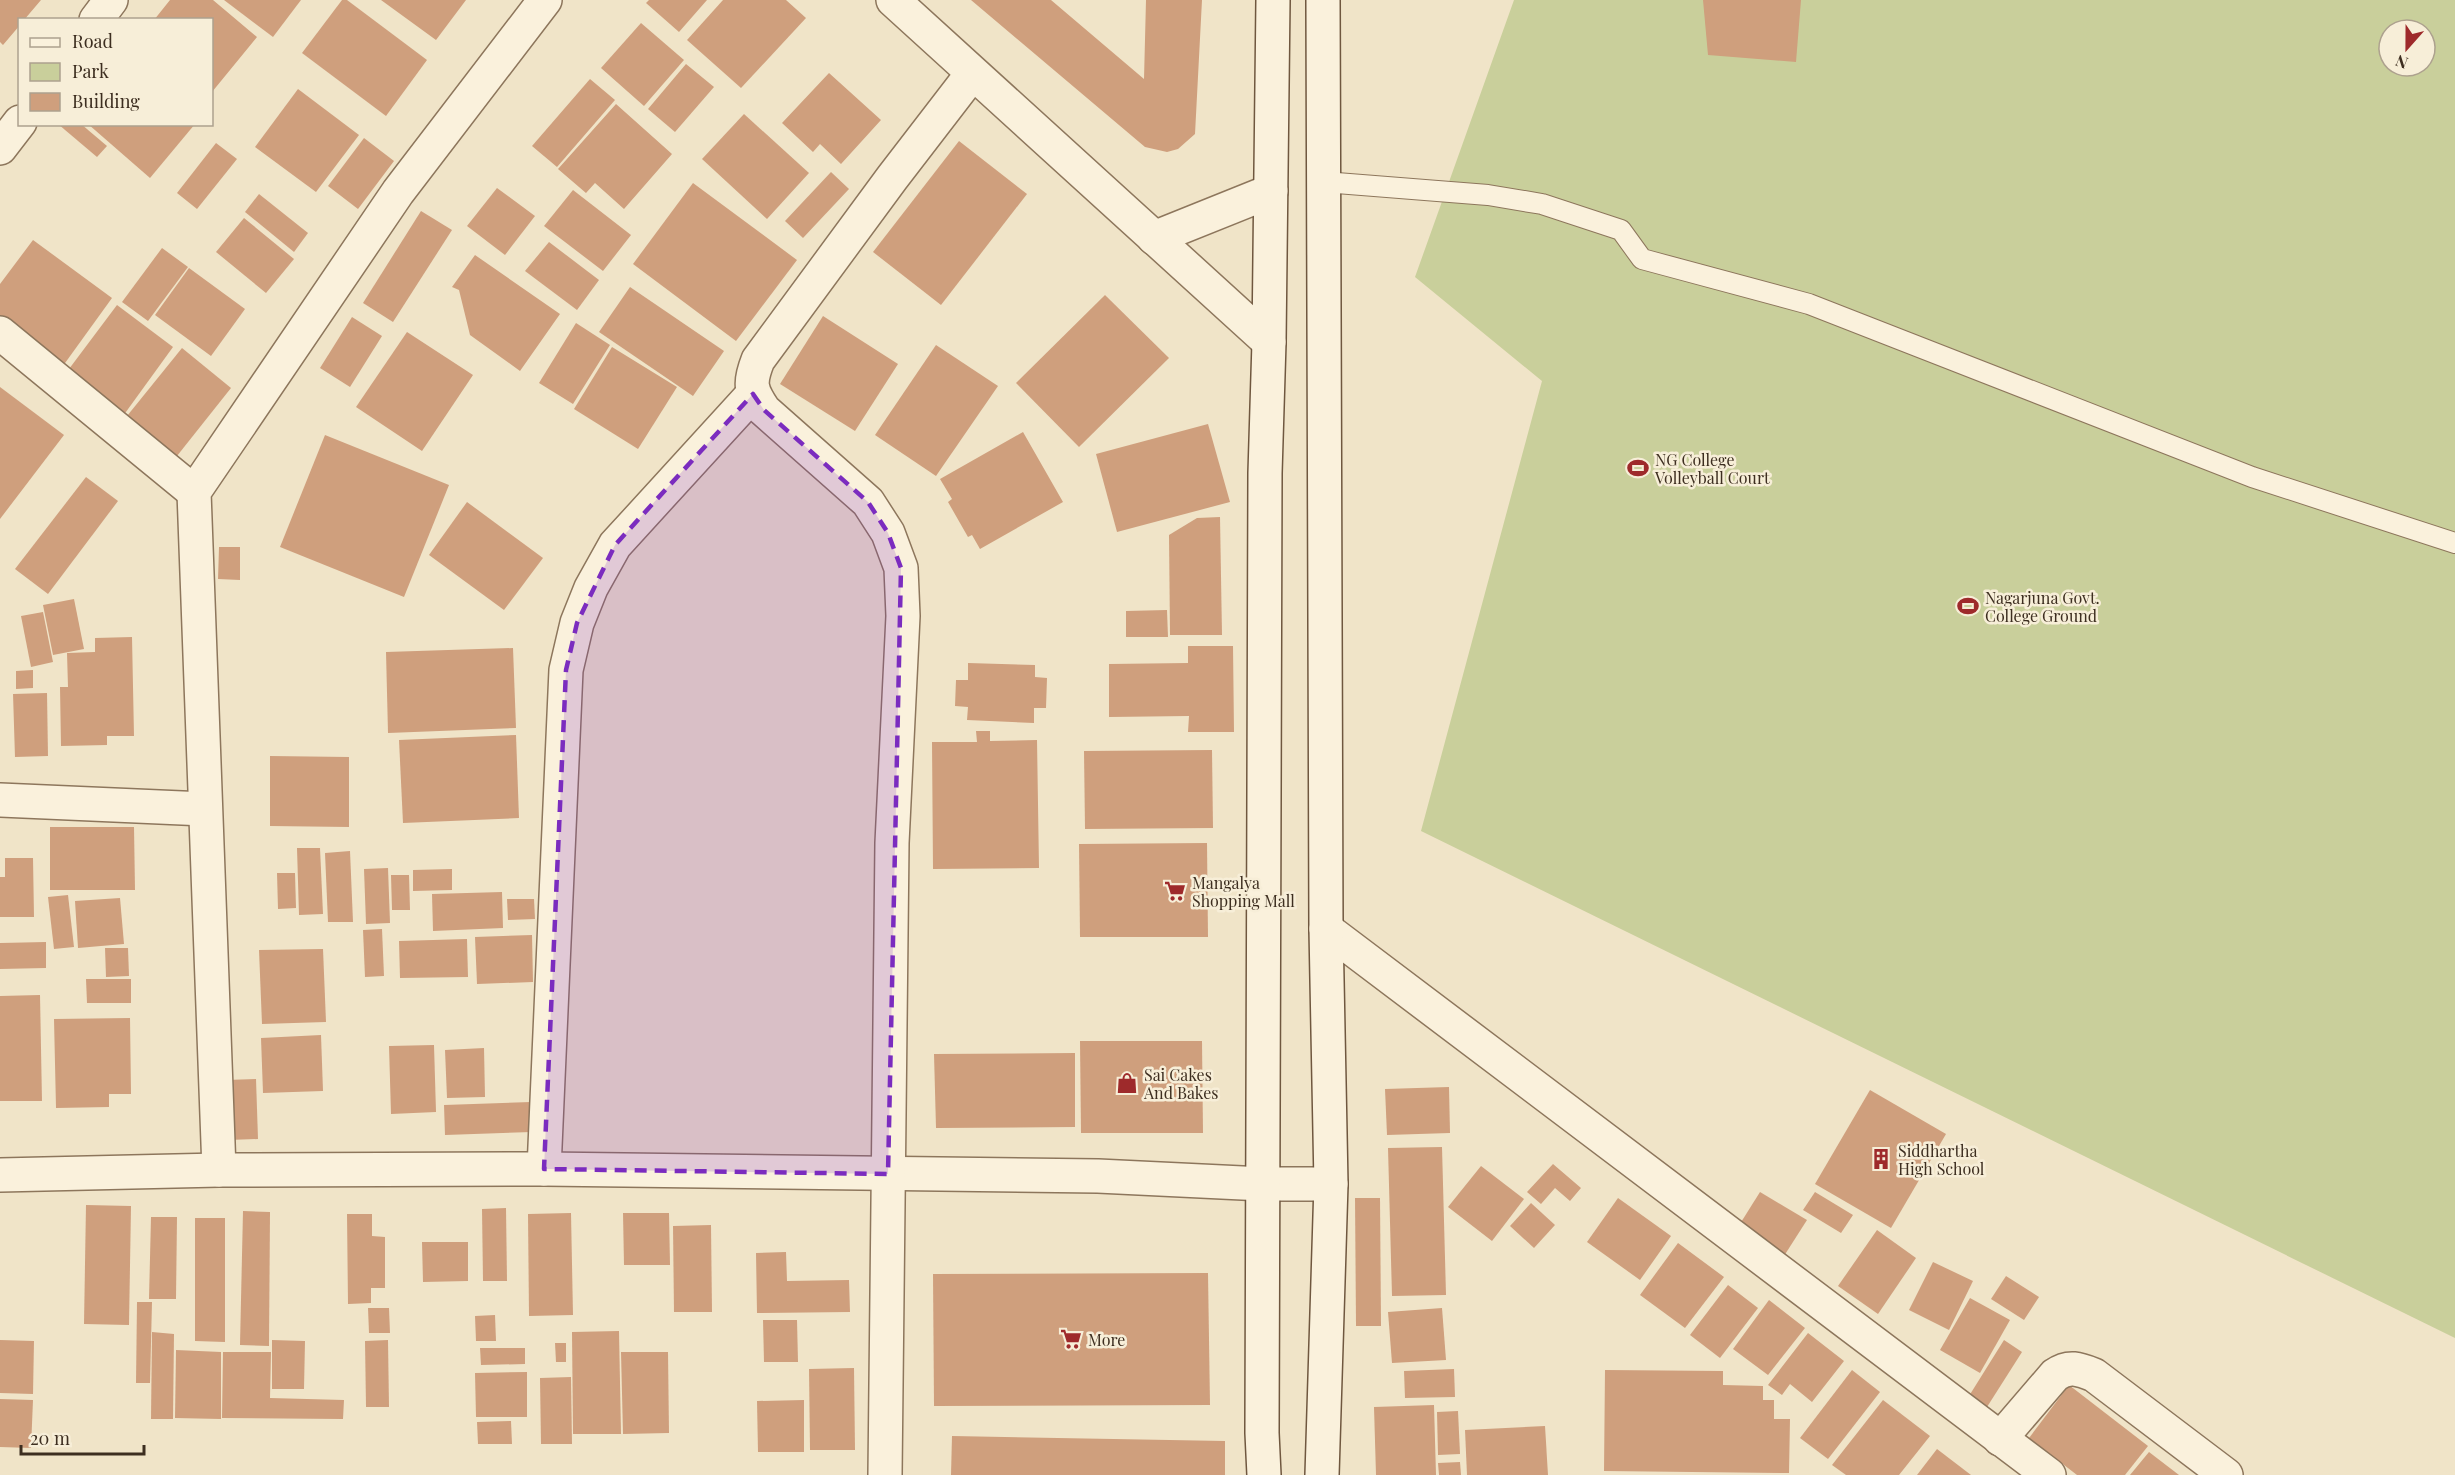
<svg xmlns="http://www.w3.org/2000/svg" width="2455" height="1475" font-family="'Playfair Display',serif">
	<rect width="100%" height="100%" fill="#f0e4c8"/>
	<path fill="#c9cf9b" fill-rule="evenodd" d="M1514,0H2455V1338L1421,831L1542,381L1415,277ZM2389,30H2425V66H2389Z"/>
	<g fill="#cf9f7d">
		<polygon points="0,0 41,0 24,20 20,20 20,25 3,45 0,42"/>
		<polygon points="170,0 213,0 257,37 212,92 212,20 154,20"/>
		<polygon points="224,0 301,0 273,37"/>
		<polygon points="342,0 347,0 427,60 386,116 302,53"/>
		<polygon points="381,0 466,0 436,40"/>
		<polygon points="649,0 707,0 679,32 646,3"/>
		<polygon points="723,0 786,0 806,18 741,88 687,40"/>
		<polygon points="971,0 1051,0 1144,79 1146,0 1202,0 1195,134 1178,149 1167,152 1145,147"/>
		<polygon points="1703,0 1801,0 1796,62 1708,55"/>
		<polygon points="641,23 684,60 644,106 601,68"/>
		<polygon points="686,64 714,87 675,132 648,109"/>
		<polygon points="829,73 881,120 841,164 820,144 813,152 782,123"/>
		<polygon points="590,79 615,100 557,167 532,146"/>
		<polygon points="298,89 359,135 316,192 255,147"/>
		<polygon points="616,104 672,154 624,209 595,183 586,193 558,169"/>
		<polygon points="744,114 809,173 767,219 702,159"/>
		<polygon points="58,124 81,124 107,146 97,157"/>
		<polygon points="88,124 195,124 150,178"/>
		<polygon points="364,138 394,161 358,209 328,186"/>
		<polygon points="959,141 1027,194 941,305 873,252"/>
		<polygon points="216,143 237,159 197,209 177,193"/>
		<polygon points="831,172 849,189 803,238 785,221"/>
		<polygon points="693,183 797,260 736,341 633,264"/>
		<polygon points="497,188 535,216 505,255 467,226"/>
		<polygon points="573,190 631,235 603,271 544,226"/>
		<polygon points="259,194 308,233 294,252 245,212"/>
		<polygon points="421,211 452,230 393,322 363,303"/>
		<polygon points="244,218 294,259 266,293 216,252"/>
		<polygon points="33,240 112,298 60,370 0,326 0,284"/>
		<polygon points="549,242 599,280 577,310 525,271"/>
		<polygon points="162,248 188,267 148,321 122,302"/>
		<polygon points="475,255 560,314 520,371 470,335 459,290 452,287"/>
		<polygon points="189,268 245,309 211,356 155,315"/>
		<polygon points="630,287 724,351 693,396 599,332"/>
		<polygon points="1105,295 1169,358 1079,447 1016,383"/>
		<polygon points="117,305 173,347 123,416 66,373"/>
		<polygon points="823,316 898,364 855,431 780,384"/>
		<polygon points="352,317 382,336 350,387 320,368"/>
		<polygon points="576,323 610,345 573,404 539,383"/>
		<polygon points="407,332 473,375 422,451 356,407"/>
		<polygon points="936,345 998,386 936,476 875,435"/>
		<polygon points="612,347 677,387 638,449 574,409"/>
		<polygon points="182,348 231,388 173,461 123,421"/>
		<polygon points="0,387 64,435 0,519"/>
		<polygon points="1208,424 1230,502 1117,532 1096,454"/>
		<polygon points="1023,432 1063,502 980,549 972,535 968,537 948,502 952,499 940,479"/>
		<polygon points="325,435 449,485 404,597 280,547"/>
		<polygon points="86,477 118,501 48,594 15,569"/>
		<polygon points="467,502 543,558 504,610 429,555"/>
		<polygon points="1220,517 1222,635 1170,635 1169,535 1197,518"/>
		<polygon points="219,547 240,547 240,580 218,579"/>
		<polygon points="74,599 84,649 53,655 43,605"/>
		<polygon points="1167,610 1168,637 1126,637 1126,611"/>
		<polygon points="43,612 53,662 31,667 21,616"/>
		<polygon points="132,637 134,736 107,736 107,745 61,746 60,687 68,687 67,653 95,652 95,638"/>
		<polygon points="1188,646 1233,646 1234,732 1188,732 1189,716 1109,717 1109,664 1188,663"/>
		<polygon points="513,648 516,728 388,733 386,652"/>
		<polygon points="968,663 1035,665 1035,677 1047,678 1046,708 1034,708 1034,723 967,720 968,707 955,706 956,680 968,680"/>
		<polygon points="33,670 33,688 16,689 16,671"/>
		<polygon points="47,693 48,756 15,757 13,694"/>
		<polygon points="976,731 990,731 990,741 1037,740 1039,868 933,869 932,742 977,742"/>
		<polygon points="516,735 519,818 403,823 399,740"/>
		<polygon points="1212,750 1213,828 1085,829 1084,751"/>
		<polygon points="270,756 349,757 349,827 270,826"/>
		<polygon points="50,827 134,827 135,890 50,890"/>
		<polygon points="1207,843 1208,937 1080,937 1079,844"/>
		<polygon points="297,848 320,848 323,914 299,915"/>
		<polygon points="350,851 353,922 328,922 325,853"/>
		<polygon points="5,858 33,858 34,917 0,917 0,877 5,877"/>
		<polygon points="388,868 390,923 366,924 364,869"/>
		<polygon points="452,869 452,890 413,891 413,870"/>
		<polygon points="277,873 295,873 296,908 278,909"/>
		<polygon points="391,875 409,875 410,910 392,910"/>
		<polygon points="502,892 503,928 433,931 432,894"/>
		<polygon points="68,895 74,947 54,949 48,897"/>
		<polygon points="120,898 124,944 78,948 75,901"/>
		<polygon points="507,899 534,899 535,919 508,920"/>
		<polygon points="382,929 384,976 365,977 363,930"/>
		<polygon points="532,935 533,982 477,984 475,937"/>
		<polygon points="467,939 468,977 400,978 399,941"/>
		<polygon points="46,942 46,968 0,969 0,943"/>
		<polygon points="105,948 128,948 129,976 106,977"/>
		<polygon points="323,949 326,1022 262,1024 259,950"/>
		<polygon points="86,979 131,979 131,1003 87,1003"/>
		<polygon points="40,995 42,1101 0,1101 0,996"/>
		<polygon points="130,1018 131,1094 109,1094 109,1107 56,1108 54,1019"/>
		<polygon points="321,1035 323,1091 263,1093 261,1038"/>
		<polygon points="1080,1041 1202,1041 1203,1133 1081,1133"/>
		<polygon points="434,1045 436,1112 391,1114 389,1046"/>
		<polygon points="484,1048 485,1097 447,1098 445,1050"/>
		<polygon points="1075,1053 1075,1127 936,1128 934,1054"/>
		<polygon points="256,1079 258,1139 228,1140 226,1080"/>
		<polygon points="1449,1087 1450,1133 1387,1135 1385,1089"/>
		<polygon points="1870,1090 1946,1134 1891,1228 1815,1184"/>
		<polygon points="531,1102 532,1132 445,1135 444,1105"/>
		<polygon points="1442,1147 1446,1295 1392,1296 1388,1148"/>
		<polygon points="1553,1164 1581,1188 1570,1201 1555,1188 1541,1204 1527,1192"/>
		<polygon points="1481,1166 1524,1199 1492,1241 1448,1207"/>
		<polygon points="1760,1192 1807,1220 1784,1256 1738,1227"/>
		<polygon points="1815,1192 1853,1215 1841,1233 1803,1210"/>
		<polygon points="1355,1198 1380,1198 1381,1326 1356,1326"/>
		<polygon points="1618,1198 1671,1236 1640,1280 1587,1242"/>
		<polygon points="1531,1203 1555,1225 1534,1248 1510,1226"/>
		<polygon points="86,1205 131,1206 129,1325 84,1324"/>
		<polygon points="506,1208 507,1281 483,1281 482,1209"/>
		<polygon points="243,1211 270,1212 269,1346 240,1345"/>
		<polygon points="571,1213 573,1315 529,1316 528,1214"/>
		<polygon points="623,1213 669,1213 670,1265 624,1265"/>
		<polygon points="347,1214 372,1214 372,1236 385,1237 385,1288 371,1288 371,1303 348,1304"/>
		<polygon points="151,1217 177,1217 176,1299 149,1299"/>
		<polygon points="195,1218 225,1218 225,1342 195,1341"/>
		<polygon points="711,1225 712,1312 674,1312 673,1226"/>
		<polygon points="1877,1230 1916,1258 1878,1314 1838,1286"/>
		<polygon points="422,1242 468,1242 468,1281 423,1282"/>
		<polygon points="1678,1243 1724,1277 1685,1328 1640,1295"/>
		<polygon points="786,1252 787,1281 849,1280 850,1312 757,1313 756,1253"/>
		<polygon points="1933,1262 1973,1281 1949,1330 1909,1310"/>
		<polygon points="1208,1273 1210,1405 934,1406 933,1274"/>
		<polygon points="2006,1276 2039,1297 2024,1320 1991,1299"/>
		<polygon points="1728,1285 1758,1308 1720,1358 1690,1335"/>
		<polygon points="1970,1298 2010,1320 1980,1373 1940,1350"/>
		<polygon points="1769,1300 1805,1328 1768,1375 1733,1349"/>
		<polygon points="137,1302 152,1302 150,1383 136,1383"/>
		<polygon points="368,1308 389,1308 390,1333 369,1333"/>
		<polygon points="1442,1308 1446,1360 1392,1363 1388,1312"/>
		<polygon points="495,1315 496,1341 476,1341 475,1316"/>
		<polygon points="763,1320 797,1320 798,1362 764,1362"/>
		<polygon points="619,1331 621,1434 573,1434 572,1332"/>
		<polygon points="152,1332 174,1334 173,1419 151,1419"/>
		<polygon points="1808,1333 1844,1361 1812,1402 1790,1384 1782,1395 1768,1385"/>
		<polygon points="0,1340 34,1341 33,1394 0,1393"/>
		<polygon points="272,1340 305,1341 304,1389 272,1389"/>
		<polygon points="388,1340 389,1407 366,1407 365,1341"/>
		<polygon points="2004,1340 2022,1352 1987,1407 1969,1396"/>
		<polygon points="555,1343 566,1343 566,1362 556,1362"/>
		<polygon points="480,1348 525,1348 525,1364 481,1365"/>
		<polygon points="176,1350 221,1352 221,1419 175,1418"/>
		<polygon points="223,1352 271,1352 270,1398 344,1400 343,1419 222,1418"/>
		<polygon points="621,1352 668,1352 669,1433 623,1434"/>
		<polygon points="854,1368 855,1450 810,1450 809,1369"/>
		<polygon points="1454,1369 1455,1397 1405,1398 1404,1371"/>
		<polygon points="1605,1370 1723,1371 1723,1385 1763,1386 1763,1400 1774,1400 1774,1419 1790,1419 1789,1473 1604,1471"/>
		<polygon points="1852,1370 1880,1392 1828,1459 1800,1438"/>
		<polygon points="527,1372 527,1417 476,1417 475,1373"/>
		<polygon points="571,1377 572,1444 541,1444 540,1378"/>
		<polygon points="2069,1385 2148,1446 2125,1475 2077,1475 2029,1438"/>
		<polygon points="0,1399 33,1400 31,1448 0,1447"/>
		<polygon points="804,1400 804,1452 758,1452 757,1401"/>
		<polygon points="1883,1400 1930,1436 1899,1475 1846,1475 1832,1465"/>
		<polygon points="1434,1405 1436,1475 1376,1475 1374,1407"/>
		<polygon points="1458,1411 1460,1454 1438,1455 1437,1412"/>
		<polygon points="511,1421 512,1444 478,1444 477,1422"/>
		<polygon points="1545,1426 1548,1475 1467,1475 1465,1430"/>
		<polygon points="952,1436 1225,1441 1225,1475 951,1475"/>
		<polygon points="1937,1449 1971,1475 1917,1475"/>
		<polygon points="2149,1452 2179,1475 2130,1475"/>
		<polygon points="1460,1462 1461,1475 1439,1475 1438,1463"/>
	</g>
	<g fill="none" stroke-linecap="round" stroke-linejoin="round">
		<defs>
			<polyline id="service" points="1324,182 1488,195 1542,204 1621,230 1642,259 1809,304 2252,477 2455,543"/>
			<g id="minor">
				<polyline points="893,0 1269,342"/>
				<polyline points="96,20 111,0"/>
				<polyline points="0,148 20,122"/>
				<polyline points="1154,238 1271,191"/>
				<polyline points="0,333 194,492"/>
				<polyline points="0,800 205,809"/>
				<polyline points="1326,929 2049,1475"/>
				<polyline points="544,1169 566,670 577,623 591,588 615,545 753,394"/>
				<polyline points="219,1170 194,492 398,192 545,0"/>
				<polyline points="0,1175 219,1170 544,1169 1098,1176 1263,1184 1331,1184"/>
				<path d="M2000,1439L2055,1375C2069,1365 2079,1369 2094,1375L2226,1475"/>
				<path d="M885,1475L892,843L903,616L901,568L888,533L868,502L764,410C750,389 749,383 758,360L892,178L972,74"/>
			</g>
			<g id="secondary">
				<polyline points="1264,1475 1262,1433 1265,473 1269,342 1273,0"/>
				<polyline points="1322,1475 1331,1184 1326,929 1323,0"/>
			</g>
		</defs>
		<use href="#service" stroke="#8d765c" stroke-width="22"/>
		<use href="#minor" stroke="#8d765c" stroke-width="36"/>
		<use href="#secondary" stroke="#6f573f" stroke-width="36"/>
		<use href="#service" stroke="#faf1dc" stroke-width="20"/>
		<use href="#minor" stroke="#faf1dc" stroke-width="33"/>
		<use href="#secondary" stroke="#faf1dc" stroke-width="33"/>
	</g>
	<path fill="#7b2cbf" fill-opacity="0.2" stroke="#7b2cbf" stroke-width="4.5" stroke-dasharray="12 8" stroke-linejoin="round" d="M753,394L764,410L868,502L888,533L901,568L888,1174L544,1169L566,670L577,623L615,545Z"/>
	<defs>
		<symbol id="stadium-bare" viewBox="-9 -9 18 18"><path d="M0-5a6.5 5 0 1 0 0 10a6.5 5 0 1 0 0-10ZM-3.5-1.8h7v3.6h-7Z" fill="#9e2a2b" stroke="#f7eed8" stroke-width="2.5" paint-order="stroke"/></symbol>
		<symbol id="supermarket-bare" viewBox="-9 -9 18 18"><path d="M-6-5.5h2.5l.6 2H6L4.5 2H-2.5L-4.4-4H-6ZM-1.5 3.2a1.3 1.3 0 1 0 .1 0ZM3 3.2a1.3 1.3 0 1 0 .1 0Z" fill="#9e2a2b" stroke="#f7eed8" stroke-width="2.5" paint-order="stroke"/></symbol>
		<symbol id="shop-bare" viewBox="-9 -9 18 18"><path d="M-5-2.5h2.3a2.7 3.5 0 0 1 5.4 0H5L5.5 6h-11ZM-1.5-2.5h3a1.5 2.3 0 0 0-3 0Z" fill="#9e2a2b" stroke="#f7eed8" stroke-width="2.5" paint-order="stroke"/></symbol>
		<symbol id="building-bare" viewBox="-9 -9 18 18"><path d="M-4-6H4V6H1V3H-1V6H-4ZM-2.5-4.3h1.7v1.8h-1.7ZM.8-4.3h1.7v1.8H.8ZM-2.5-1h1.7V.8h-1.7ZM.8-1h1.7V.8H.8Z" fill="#9e2a2b" stroke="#f7eed8" stroke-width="2.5" paint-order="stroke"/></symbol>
	</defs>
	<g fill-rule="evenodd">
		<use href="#stadium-bare" x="1623" y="453" width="30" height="30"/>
		<use href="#stadium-bare" x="1953" y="591" width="30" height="30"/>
		<use href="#supermarket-bare" x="1160" y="876" width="30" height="30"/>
		<use href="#shop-bare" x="1112" y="1068" width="30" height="30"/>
		<use href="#building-bare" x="1866" y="1144" width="30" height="30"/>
		<use href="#supermarket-bare" x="1056" y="1324" width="30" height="30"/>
	</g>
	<g text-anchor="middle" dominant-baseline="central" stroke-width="5" stroke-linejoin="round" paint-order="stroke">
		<g font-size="16" fill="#3d2e20" stroke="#f7eed8" text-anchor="start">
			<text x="1655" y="459">NG College<tspan x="1655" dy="18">Volleyball Court</tspan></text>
			<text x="1985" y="597">Nagarjuna Govt.<tspan x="1985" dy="18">College Ground</tspan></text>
			<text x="1192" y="882">Mangalya<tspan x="1192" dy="18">Shopping Mall</tspan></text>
			<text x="1144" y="1074">Sai Cakes<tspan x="1144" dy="18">And Bakes</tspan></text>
			<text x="1898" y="1150">Siddhartha<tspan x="1898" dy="18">High School</tspan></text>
			<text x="1088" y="1339">More</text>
		</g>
	</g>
	<rect x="18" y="18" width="195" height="108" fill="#f7eed8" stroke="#ada18e" stroke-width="1.5"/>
	<rect x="30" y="38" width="30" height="9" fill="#faf1dc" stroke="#ada18e" stroke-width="1.5"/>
	<text x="72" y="48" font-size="18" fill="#3d2e20">Road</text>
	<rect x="30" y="63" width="30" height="18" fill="#c9cf9b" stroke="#ada18e" stroke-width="1.5"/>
	<text x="72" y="78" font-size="18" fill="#3d2e20">Park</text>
	<rect x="30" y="93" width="30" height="18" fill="#cf9f7d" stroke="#ada18e" stroke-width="1.5"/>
	<text x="72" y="108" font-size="18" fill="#3d2e20">Building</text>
	<g transform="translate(2407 48) rotate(201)"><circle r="28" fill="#f7eed8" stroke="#ada18e" stroke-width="1.5"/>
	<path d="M0-4.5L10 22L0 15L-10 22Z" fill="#9e2a2b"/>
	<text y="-9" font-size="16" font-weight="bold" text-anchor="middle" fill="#3d2e20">N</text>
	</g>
	<path d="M21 1445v9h123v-9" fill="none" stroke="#3d2e20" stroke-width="3"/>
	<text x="30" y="1445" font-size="18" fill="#3d2e20" stroke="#f7eed8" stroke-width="4.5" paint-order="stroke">20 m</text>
</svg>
